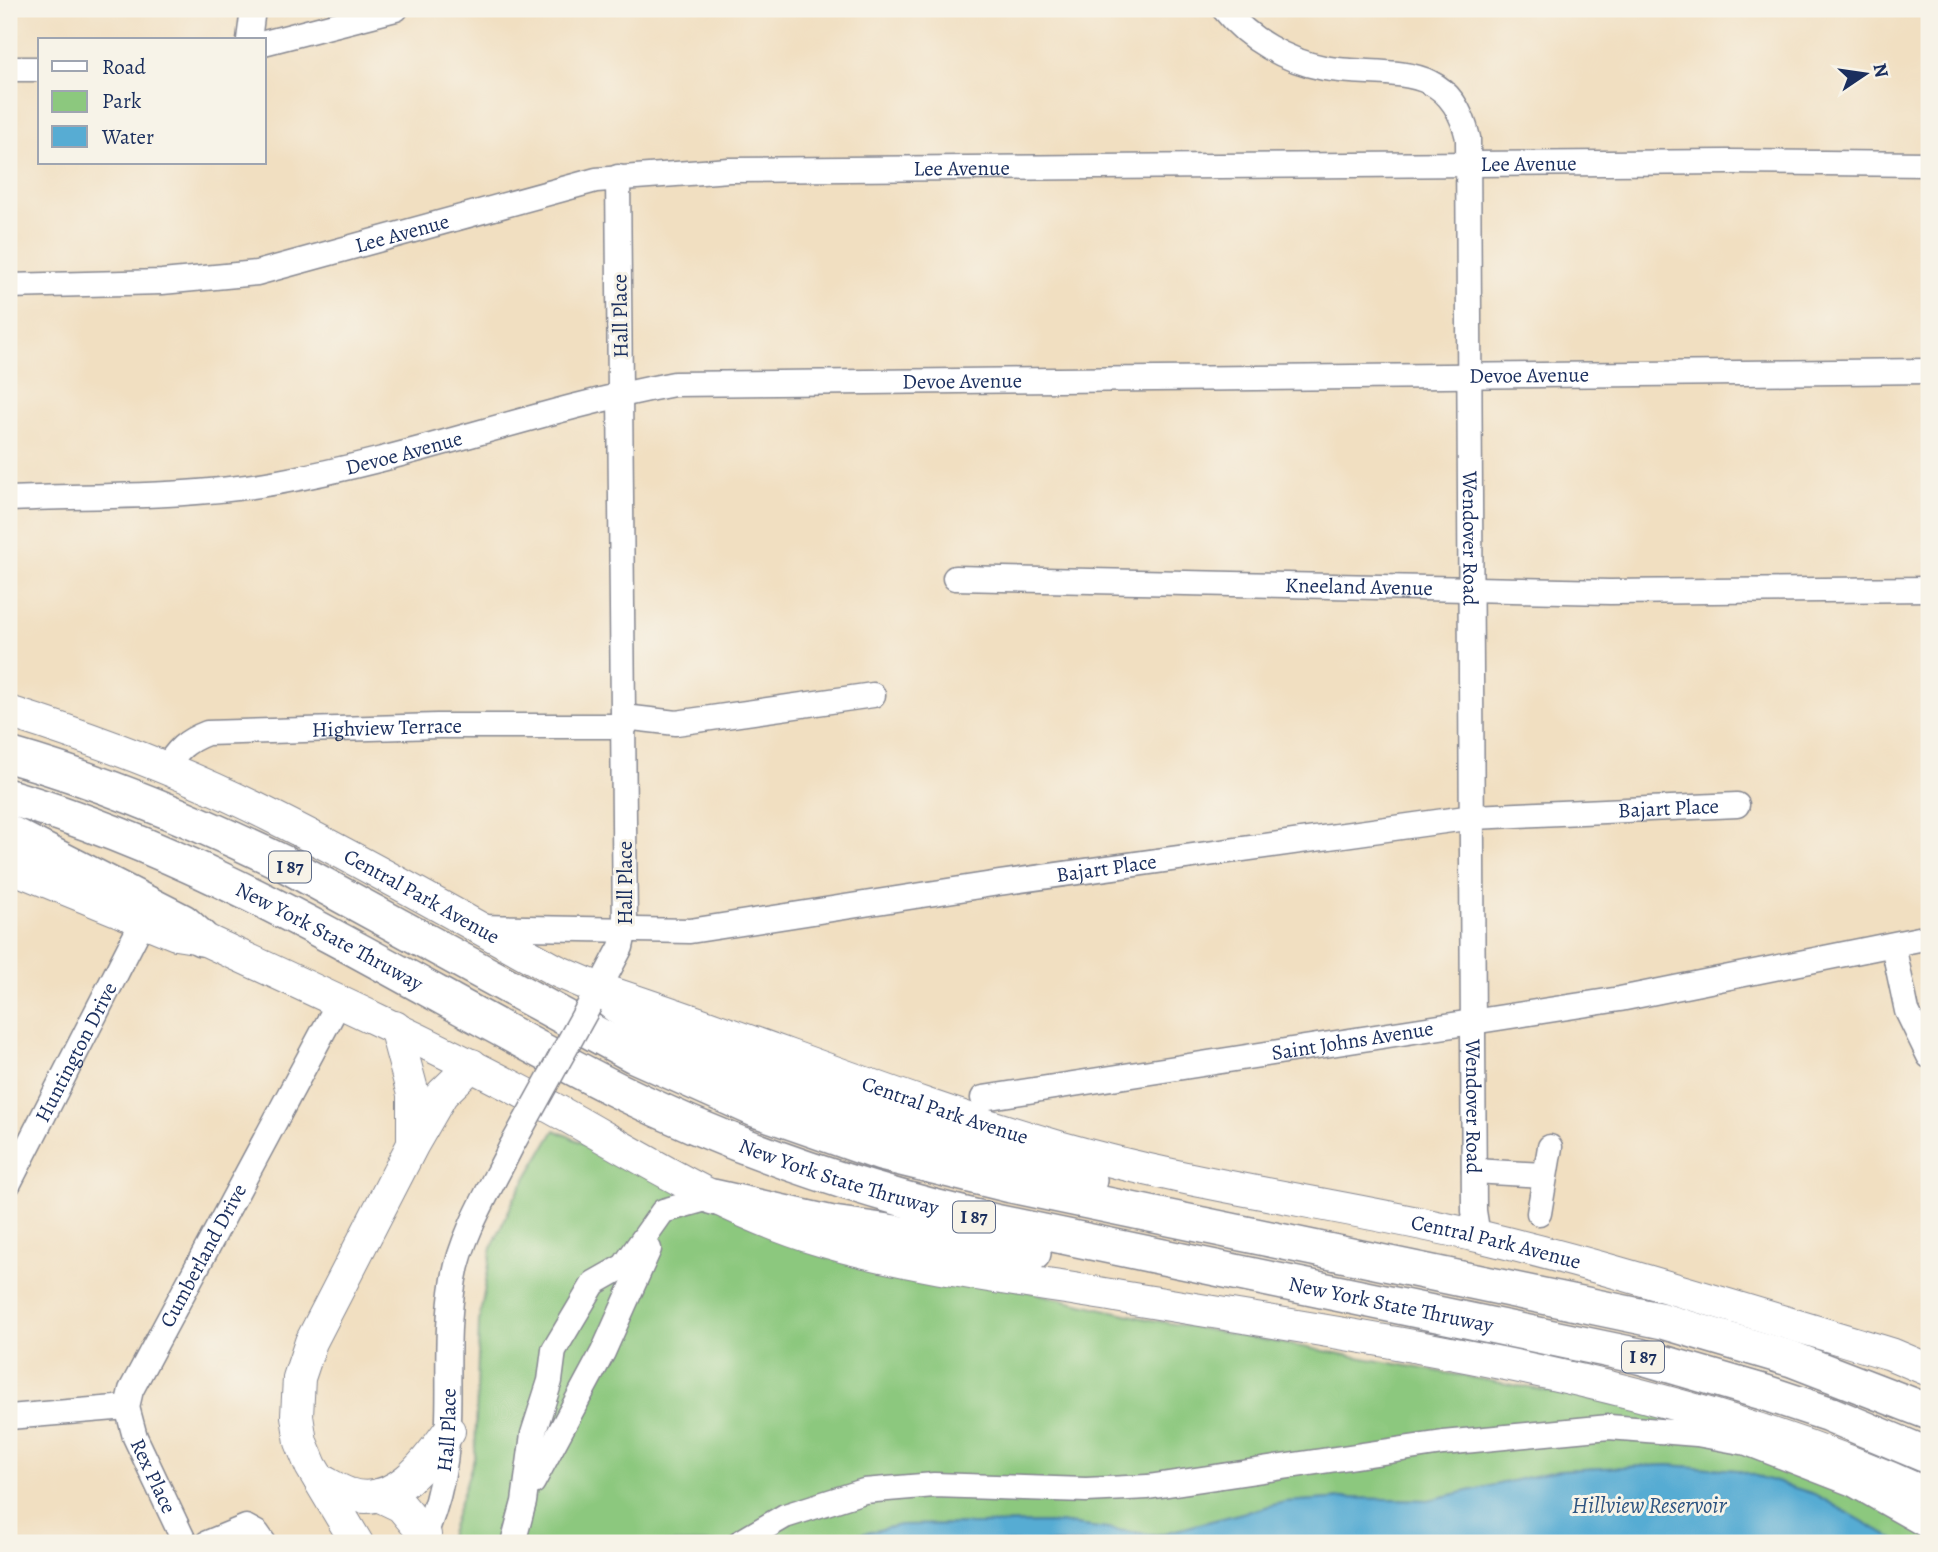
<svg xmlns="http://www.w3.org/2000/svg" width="1938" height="1552" font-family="Alegreya,serif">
	<rect width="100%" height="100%" fill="#f7f3e8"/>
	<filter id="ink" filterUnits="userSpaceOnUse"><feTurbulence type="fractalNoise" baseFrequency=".0143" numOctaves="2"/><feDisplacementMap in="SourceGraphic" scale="14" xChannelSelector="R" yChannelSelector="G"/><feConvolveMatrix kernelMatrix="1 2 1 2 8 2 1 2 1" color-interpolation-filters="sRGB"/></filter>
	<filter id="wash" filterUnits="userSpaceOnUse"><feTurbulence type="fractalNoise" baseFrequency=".00686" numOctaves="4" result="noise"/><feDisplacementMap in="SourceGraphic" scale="28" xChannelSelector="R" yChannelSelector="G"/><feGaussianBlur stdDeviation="1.57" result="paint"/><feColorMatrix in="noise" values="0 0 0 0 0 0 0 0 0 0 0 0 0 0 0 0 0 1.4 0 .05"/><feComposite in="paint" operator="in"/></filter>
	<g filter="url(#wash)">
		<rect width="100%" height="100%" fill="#f1dfc1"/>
		<polygon fill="#8cc87e" stroke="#547c6e" stroke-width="2" points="555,1130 683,1190 793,1237 1147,1319 1657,1411 1929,1507 1929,1543 1901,1543 1814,1494 1737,1470 1667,1465 1560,1470 1429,1500 1345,1498 1285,1502 1157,1535 1058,1523 900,1525 823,1543 447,1543 475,1455 479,1321 492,1247 515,1197"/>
		<polygon fill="#57acd3" stroke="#396e98" stroke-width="2" points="1667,1465 1737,1470 1814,1494 1901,1543 823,1543 900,1525 1058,1523 1157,1535 1285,1502 1345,1498 1429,1500 1560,1470"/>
	</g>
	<g filter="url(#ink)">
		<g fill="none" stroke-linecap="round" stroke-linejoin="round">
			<defs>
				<g id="minor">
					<path id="s1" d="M1224,9C1248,39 1286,61 1324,68C1386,79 1449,56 1468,138L1474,1211L1478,1236"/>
					<polyline points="249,40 253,9"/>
					<polyline points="264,43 396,9"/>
					<polyline points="9,69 40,69"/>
					<path id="s2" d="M9,286L162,282L257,273L596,180L729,170L1728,162L1929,164"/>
					<path id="s3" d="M9,499C98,495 190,498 278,482C413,458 540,409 674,384L1929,371"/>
					<path id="s4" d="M955,578L1610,592L1929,589"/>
					<polyline points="624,717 676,723 873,695"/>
					<path id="s5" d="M166,769C176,750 186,741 207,733L437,726H625"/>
					<path id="s6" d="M477,927L690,931L999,883L1473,817L1737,805"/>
					<polyline points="1893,945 1907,1011 1929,1056"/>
					<polyline points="591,1004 621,947 625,929 618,177"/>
					<path id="s7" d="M983,1098L1620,999L1929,937"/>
					<polyline points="1474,1171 1544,1175"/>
					<path id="s8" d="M9,1183L143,921"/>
					<polyline points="1539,1213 1550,1147"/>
					<path id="s9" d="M127,1407L131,1390L339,1002"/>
					<path id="s10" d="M127,1407L135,1437L185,1543"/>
					<polyline points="9,1417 127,1407"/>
					<polyline points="533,1482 603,1352 649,1249"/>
					<polyline points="207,1543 246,1527 257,1533 264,1543"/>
					<path id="s11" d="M421,1543C466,1448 438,1374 454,1279C462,1233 491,1188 511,1147"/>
					<polyline points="513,1543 524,1502 533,1434 550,1381 554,1350 594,1283 624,1266 663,1211 713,1197"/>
					<polyline points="739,1543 785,1516 864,1491 934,1485 1086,1490 1148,1487 1443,1443 1609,1427 1697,1434 1747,1443 1853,1484 1929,1527"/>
				</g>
				<g id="major">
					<path id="s12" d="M9,712C98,740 188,774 271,816C368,864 462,919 557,971L599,989C753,1039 903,1102 1059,1147C1198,1187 1342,1204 1482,1237C1620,1270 1755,1314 1891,1354L1929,1370"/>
					<path d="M9,866L176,934L201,938C312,989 424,1040 532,1097C626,1147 718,1210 820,1240C914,1268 1014,1279 1110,1295C1387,1342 1671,1377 1929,1495"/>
					<polyline points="395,1027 413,1094 413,1142"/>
					<path d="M319,1479C329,1484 339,1491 349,1494C393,1509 427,1462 449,1431"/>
					<polyline points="378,1495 401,1506 425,1535"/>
					<polyline points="357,1543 311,1466 301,1442 297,1416 299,1378 311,1342 413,1144 442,1094 472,1065"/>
				</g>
				<g id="highway">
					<path d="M9,755C104,782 194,820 283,863L634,1055L755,1109L881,1153L1011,1185L1663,1321L1792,1359L1929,1412"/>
					<path id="s13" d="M9,797C228,861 415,989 617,1090C738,1150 864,1192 995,1222L1639,1356L1766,1393L1829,1414L1929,1456"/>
					<polyline points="9,833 183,922 201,938"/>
					<path d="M599,989C625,1018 660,1030 694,1046C821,1104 956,1141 1089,1180"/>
					<polyline points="713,1197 833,1224 1033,1253"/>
				</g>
			</defs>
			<use href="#minor" stroke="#868790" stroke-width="27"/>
			<use href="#major" stroke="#868790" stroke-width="34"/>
			<use href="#highway" stroke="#868790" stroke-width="38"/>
			<use href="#minor" stroke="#fff" stroke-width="24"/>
			<use href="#major" stroke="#fff" stroke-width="32"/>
			<use href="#highway" stroke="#fff" stroke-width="35"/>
			<defs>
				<polyline id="minor-bridge" points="511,1147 590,1004"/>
			</defs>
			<use href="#minor-bridge" stroke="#868790" stroke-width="27" stroke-linecap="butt"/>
			<use href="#minor-bridge" stroke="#fff" stroke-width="24"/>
		</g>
	</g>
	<g text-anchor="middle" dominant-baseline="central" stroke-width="6" stroke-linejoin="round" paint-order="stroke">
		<g fill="#f7f3e8" stroke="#5d6a87" stroke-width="2">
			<rect x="269" y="851.5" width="42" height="31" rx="5"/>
			<rect x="953" y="1201.5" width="42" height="31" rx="5"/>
			<rect x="1622" y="1341.5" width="42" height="31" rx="5"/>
		</g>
		<g font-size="19" font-weight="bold" fill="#1b2f5e">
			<text x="290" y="867">I 87</text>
			<text x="974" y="1217">I 87</text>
			<text x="1643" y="1357">I 87</text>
		</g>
		<g font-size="21" fill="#1b2f5e" stroke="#f7f3e8">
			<text stroke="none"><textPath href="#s2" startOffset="1533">Lee Avenue</textPath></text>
			<text stroke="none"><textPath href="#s2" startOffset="966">Lee Avenue</textPath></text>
			<text stroke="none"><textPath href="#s2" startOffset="399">Lee Avenue</textPath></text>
			<text transform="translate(620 316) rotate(-91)">Hall Place</text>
			<text stroke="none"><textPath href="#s3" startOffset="1533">Devoe Avenue</textPath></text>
			<text stroke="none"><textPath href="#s3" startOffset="966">Devoe Avenue</textPath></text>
			<text stroke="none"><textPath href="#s3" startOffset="399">Devoe Avenue</textPath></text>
			<text stroke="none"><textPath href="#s1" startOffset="696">Wendover Road</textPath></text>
			<text stroke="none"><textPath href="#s4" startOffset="404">Kneeland Avenue</textPath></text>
			<text stroke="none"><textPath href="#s5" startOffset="236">Highview Terrace</textPath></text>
			<text stroke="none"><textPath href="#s6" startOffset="1200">Bajart Place</textPath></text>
			<text stroke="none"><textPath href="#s6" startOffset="634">Bajart Place</textPath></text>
			<text transform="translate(625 883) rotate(-90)">Hall Place</text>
			<text stroke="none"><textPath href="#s12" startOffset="453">Central Park Avenue</textPath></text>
			<text stroke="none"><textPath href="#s13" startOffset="350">New York State Thruway</textPath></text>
			<text stroke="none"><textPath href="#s7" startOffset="374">Saint Johns Avenue</textPath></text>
			<text stroke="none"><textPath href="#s8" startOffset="147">Huntington Drive</textPath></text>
			<text stroke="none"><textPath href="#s1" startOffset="1264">Wendover Road</textPath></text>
			<text stroke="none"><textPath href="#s12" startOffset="1020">Central Park Avenue</textPath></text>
			<text stroke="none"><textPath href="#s13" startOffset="915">New York State Thruway</textPath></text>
			<text stroke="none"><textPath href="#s12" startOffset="1587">Central Park Avenue</textPath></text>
			<text stroke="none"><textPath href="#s9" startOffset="170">Cumberland Drive</textPath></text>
			<text stroke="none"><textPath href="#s13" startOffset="1482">New York State Thruway</textPath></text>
			<text stroke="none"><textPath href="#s11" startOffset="117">Hall Place</textPath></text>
			<text stroke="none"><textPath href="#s10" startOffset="74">Rex Place</textPath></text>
		</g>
		<g font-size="23" font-style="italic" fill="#2d5481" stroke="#f7f3e8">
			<text x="1649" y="1505">Hillview Reservoir</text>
		</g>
	</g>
	<rect width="1938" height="1552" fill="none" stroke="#f7f3e8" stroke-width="35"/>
	<rect x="38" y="38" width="228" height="126" fill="#f7f3e8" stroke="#9fa5b1" stroke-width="2"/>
	<rect x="52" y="61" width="35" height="10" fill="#ffffff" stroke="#9fa5b1" stroke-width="2"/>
	<text x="102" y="74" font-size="21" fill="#1b2f5e">Road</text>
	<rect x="52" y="91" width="35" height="21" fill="#8cc87e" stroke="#9fa5b1" stroke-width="2"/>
	<text x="102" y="108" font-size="21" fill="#1b2f5e">Park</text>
	<rect x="52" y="126" width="35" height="21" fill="#57acd3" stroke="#9fa5b1" stroke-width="2"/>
	<text x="102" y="144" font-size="21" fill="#1b2f5e">Water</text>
	<g transform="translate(1865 74) rotate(77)" stroke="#f7f3e8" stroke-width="5" paint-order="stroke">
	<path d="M0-5L12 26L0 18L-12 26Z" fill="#1b2f5e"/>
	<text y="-10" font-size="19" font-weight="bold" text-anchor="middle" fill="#1b2f5e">N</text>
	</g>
</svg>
